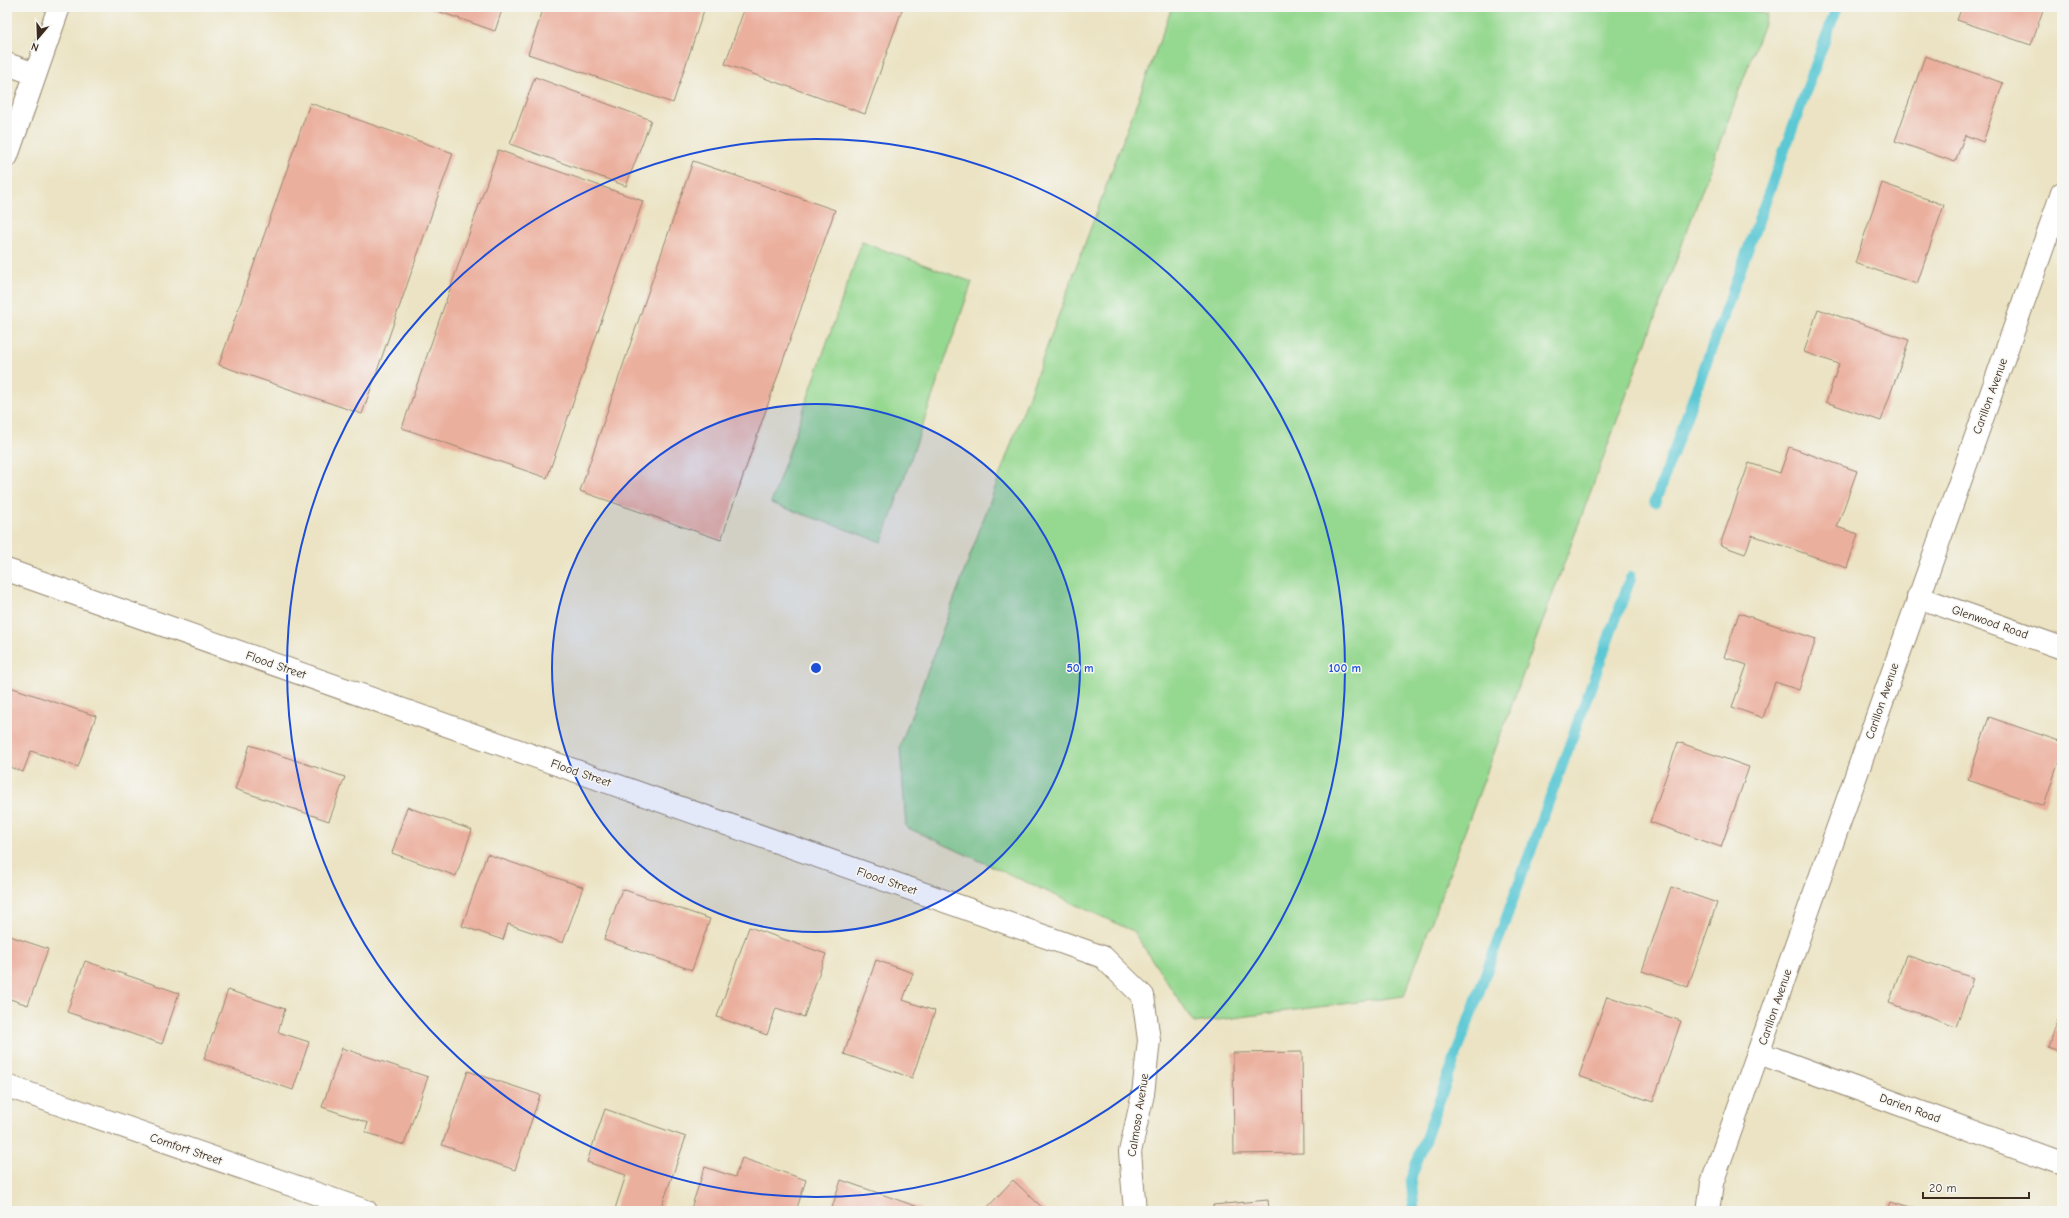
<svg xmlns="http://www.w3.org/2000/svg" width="2069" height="1218" font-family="'Comic Neue',sans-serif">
	<rect width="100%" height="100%" fill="#f6f6f2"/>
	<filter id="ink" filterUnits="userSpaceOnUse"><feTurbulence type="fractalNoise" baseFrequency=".025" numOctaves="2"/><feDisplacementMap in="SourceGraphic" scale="8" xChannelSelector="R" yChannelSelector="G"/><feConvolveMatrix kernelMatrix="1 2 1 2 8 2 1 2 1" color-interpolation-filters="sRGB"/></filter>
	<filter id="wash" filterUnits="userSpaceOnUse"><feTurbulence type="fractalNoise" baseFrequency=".012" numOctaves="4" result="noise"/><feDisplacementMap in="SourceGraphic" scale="16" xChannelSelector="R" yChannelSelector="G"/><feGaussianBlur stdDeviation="0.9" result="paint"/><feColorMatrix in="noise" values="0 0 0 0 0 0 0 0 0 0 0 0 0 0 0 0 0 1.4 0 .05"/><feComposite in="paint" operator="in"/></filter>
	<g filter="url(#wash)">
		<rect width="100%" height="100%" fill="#ebe3c3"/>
		<g fill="#95d890" stroke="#688157">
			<polygon points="1172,7 1743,7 1767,15 1404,996 1194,1023 1133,931 906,827 900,746"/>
			<polygon points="862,242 972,282 882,542 771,503"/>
		</g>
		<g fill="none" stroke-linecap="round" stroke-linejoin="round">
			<g stroke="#5cc8d4" stroke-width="11">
				<polyline points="1655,502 1837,7"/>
				<polyline points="1414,1211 1411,1178 1631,577"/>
			</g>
		</g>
		<g id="blocks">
			<g fill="#ebaf9d">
				<polygon points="426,7 503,7 495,31"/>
				<polygon points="544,7 705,7 673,103 528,54"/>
				<polygon points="745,7 903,7 865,114 725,64"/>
				<polygon points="1962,7 2044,7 2031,45 1957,20"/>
				<polygon points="1925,56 2003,83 1983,142 1965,135 1955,162 1895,141"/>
				<polygon points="535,77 651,120 626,186 510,144"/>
				<polygon points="310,103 453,153 362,414 219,365"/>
				<polygon points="498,150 643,201 547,478 402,428"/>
				<polygon points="693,161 835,210 721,540 580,491"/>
				<polygon points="1882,183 1944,205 1917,284 1855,263"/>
				<polygon points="1818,309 1909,340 1881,421 1826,402 1839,364 1804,352"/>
				<polygon points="1789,447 1857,471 1837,527 1858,534 1847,568 1752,535 1745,554 1720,545 1749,463 1780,473"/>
				<polygon points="1739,613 1816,639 1799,690 1775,682 1763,718 1732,707 1747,665 1724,657"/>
				<polygon points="7,686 96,716 78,767 31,751 23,772 7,766"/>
				<polygon points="1989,717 2062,742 2062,752 2044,806 1968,780"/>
				<polygon points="1678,742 1749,767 1721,847 1650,822"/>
				<polygon points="250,745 345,777 329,821 235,789"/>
				<polygon points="407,807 472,830 456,876 392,853"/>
				<polygon points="487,854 583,887 563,943 508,924 503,940 462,926"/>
				<polygon points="1671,887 1717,903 1688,987 1642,971"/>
				<polygon points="622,889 710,919 692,970 604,940"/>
				<polygon points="749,927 826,954 804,1017 776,1008 767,1035 717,1017"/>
				<polygon points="7,935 48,949 28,1005 7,998"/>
				<polygon points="1906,955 1973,978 1956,1027 1889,1003"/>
				<polygon points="876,960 913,973 903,1000 935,1011 912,1078 844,1054"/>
				<polygon points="85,961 179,993 162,1044 67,1012"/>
				<polygon points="228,990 285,1009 278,1032 309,1042 293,1090 204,1059"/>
				<polygon points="1607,996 1681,1021 1653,1102 1579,1076"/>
				<polygon points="2062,1009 2062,1053 2048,1048"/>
				<polygon points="342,1048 428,1077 404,1145 365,1132 368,1123 322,1107"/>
				<polygon points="1302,1052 1303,1153 1234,1154 1233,1053"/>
				<polygon points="468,1071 540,1095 515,1170 442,1145"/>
				<polygon points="605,1109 686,1137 660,1211 620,1211 615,1209 626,1175 587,1162"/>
				<polygon points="742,1158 806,1180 796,1211 690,1211 705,1167 735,1177"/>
				<polygon points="841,1180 921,1208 920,1211 831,1211"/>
				<polygon points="1013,1180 1046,1211 984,1211"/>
				<polygon points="1268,1200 1269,1211 1213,1211 1213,1205"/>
				<polygon points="1890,1200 1923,1210 1922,1211 1886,1211"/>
				<polygon points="7,1205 22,1211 7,1211"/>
			</g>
		</g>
	</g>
	<g filter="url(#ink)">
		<use href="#blocks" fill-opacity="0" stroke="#938670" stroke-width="1"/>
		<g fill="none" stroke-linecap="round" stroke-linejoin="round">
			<defs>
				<g id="minor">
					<polyline points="7,64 35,74"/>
					<polyline points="7,156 59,7"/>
					<polyline points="7,570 1103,957 1143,996 1149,1040 1143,1094 1130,1152 1135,1211"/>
					<polyline points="1918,597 2062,648"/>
					<polyline points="1759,1053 2062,1164"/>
					<polyline points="7,1086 366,1211"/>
					<polyline points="1708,1211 1712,1183 2062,193"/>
				</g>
			</defs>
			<use href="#minor" stroke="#938670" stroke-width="24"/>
			<use href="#minor" stroke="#fff" stroke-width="22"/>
		</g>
	</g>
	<circle cx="816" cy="668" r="264" fill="#1d4ed8" fill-opacity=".12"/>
	<g fill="none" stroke="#1d4ed8" stroke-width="2">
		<circle cx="816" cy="668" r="264"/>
		<circle cx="816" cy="668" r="529"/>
	</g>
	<g text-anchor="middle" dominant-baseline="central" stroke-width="3" stroke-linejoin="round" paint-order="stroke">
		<g font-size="12" fill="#3b2a1e" stroke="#f6f6f2">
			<text transform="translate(1990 396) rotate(-70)">Carillon Avenue</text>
			<text transform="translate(1990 622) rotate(19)">Glenwood Road</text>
			<text transform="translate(276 665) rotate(19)">Flood Street</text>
			<text transform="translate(1882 701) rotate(-71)">Carillon Avenue</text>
			<text transform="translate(581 773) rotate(19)">Flood Street</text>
			<text transform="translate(887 881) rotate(19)">Flood Street</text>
			<text transform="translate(1775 1007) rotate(-71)">Carillon Avenue</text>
			<text transform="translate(1910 1108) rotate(20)">Darien Road</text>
			<text transform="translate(1138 1115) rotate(-81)">Calmoso Avenue</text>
			<text transform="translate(186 1149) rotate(19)">Comfort Street</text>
		</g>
	</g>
	<circle cx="816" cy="668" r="6" fill="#1d4ed8" stroke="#f6f6f2" stroke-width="2"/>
	<g font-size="12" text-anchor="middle" font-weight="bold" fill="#1d4ed8" stroke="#f6f6f2" stroke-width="3" stroke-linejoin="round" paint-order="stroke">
		<text x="1080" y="672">50 m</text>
		<text x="1345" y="672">100 m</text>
	</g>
	<rect width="2069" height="1218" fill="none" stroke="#f6f6f2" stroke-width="24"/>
	<g transform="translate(38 38) rotate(199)" stroke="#f6f6f2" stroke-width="3" paint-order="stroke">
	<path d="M0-3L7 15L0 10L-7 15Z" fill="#3b2a1e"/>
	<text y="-6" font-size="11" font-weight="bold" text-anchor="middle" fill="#3b2a1e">N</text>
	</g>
	<path d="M1923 1192v6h106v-6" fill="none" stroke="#3b2a1e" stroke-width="2"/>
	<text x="1929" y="1192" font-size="12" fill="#3b2a1e" stroke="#f6f6f2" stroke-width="3" paint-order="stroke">20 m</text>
</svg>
